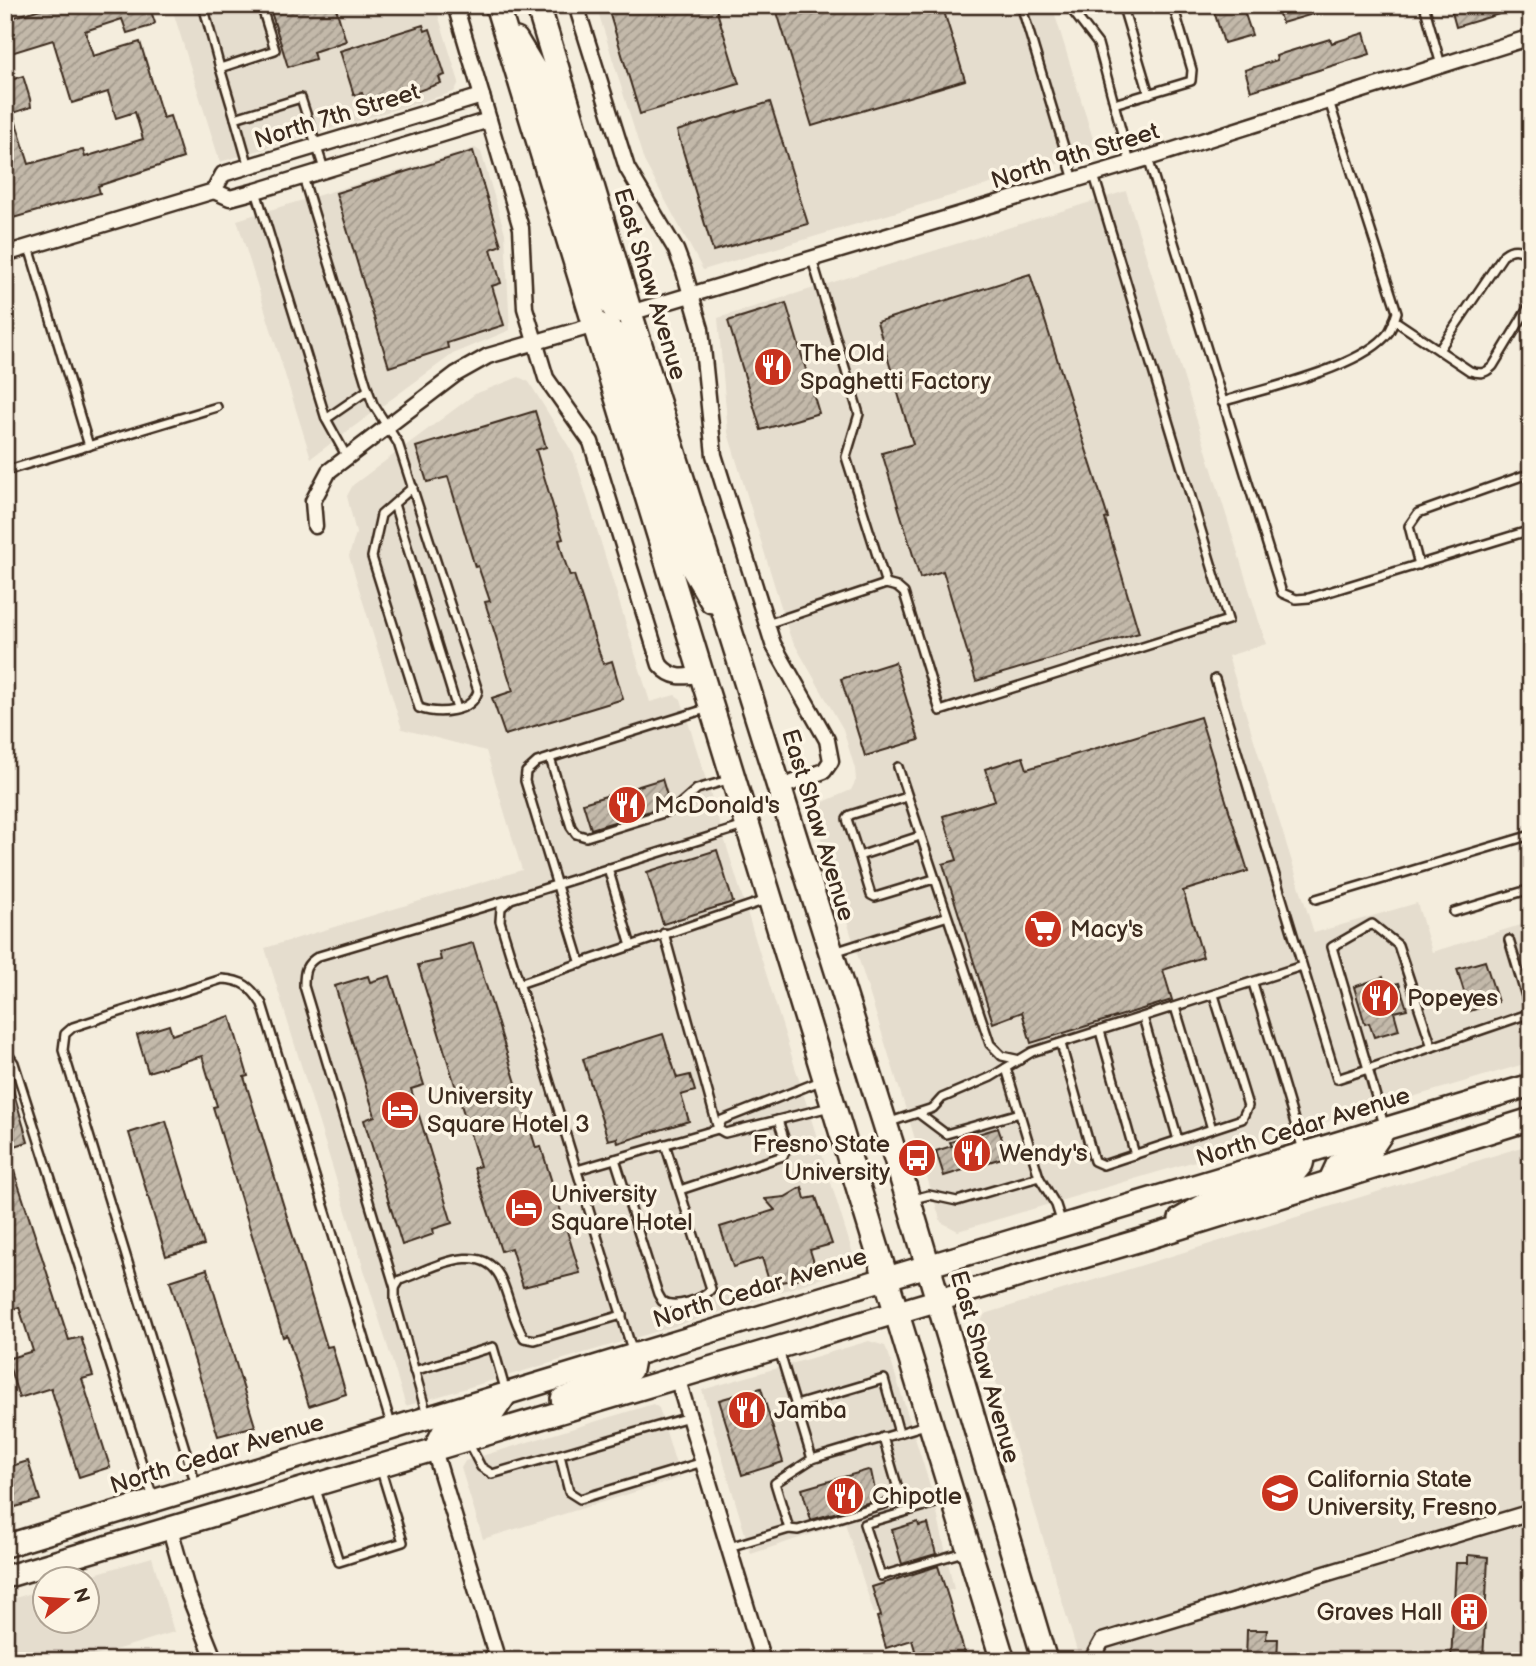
<svg xmlns="http://www.w3.org/2000/svg" width="1536" height="1666" font-family="'Balsamiq Sans',sans-serif">
	<defs>
		<pattern id="building-hatch" width="6" height="6" patternUnits="userSpaceOnUse" patternTransform="scale(1.75)"><rect width="6" height="6" fill="#c3b9aa"/><path d="M-1 1l2-2M0 6l6-6M5 7l2-2" fill="none" stroke="#a0978a"/></pattern>
	</defs>
	<rect width="100%" height="100%" fill="#f4eddd"/>
	<filter id="ink" filterUnits="userSpaceOnUse"><feTurbulence type="fractalNoise" baseFrequency=".0143" numOctaves="2"/><feDisplacementMap in="SourceGraphic" scale="14" xChannelSelector="R" yChannelSelector="G"/><feConvolveMatrix kernelMatrix="1 2 1 2 8 2 1 2 1" color-interpolation-filters="sRGB"/></filter>
	<g filter="url(#ink)">
		<g fill="#e5ddce">
			<polygon points="171,5 435,5 459,82 454,92 220,162"/>
			<polygon points="596,5 1052,5 1097,152 703,270 644,161"/>
			<polygon points="475,148 481,152 505,233 510,330 453,354 311,458 237,220"/>
			<polygon points="1126,191 1266,644 1228,656 1314,933 1417,903 1432,952 1527,923 1531,935 1531,1062 958,1231 941,1222 814,816 819,804 851,790 856,780 855,769 843,729 790,636 728,433 718,318"/>
			<polygon points="519,377 529,382 574,455 650,702 675,695 681,699 853,1254 843,1271 702,1318 406,1406 265,948 522,870 486,751 402,729 349,556 356,533 347,496 353,485 475,394"/>
			<polygon points="1531,1144 1531,1661 1080,1661 979,1325 985,1314"/>
			<polygon points="869,1341 885,1346 889,1355 933,1495 954,1589 874,1614 845,1523 751,1554 702,1390"/>
			<polygon points="653,1404 659,1408 680,1478 483,1539 461,1468 465,1461"/>
			<polygon points="152,1557 174,1632 79,1661 5,1661 5,1601 45,1589 46,1620 88,1620 88,1578 81,1578"/>
		</g>
		<g fill="url(#building-hatch)" stroke="#3b2a1e" stroke-width="2">
			<polygon points="53,5 157,5 158,9 151,11 155,23 151,26 127,33 122,19 85,31 93,56 140,42 163,118 170,116 183,158 98,186 100,193 13,218 5,193 5,82 23,76 30,99 31,107 13,113 29,164 75,151 83,150 85,157 143,139 135,112 116,118 108,92 72,103 53,40 8,54 5,20"/>
			<polygon points="269,5 335,5 346,41 313,52 315,59 288,67"/>
			<polygon points="607,5 715,5 739,84 640,114"/>
			<polygon points="797,5 942,5 965,80 812,126 777,12"/>
			<polygon points="1212,5 1242,5 1252,35 1224,43"/>
			<polygon points="1276,5 1329,5 1330,9 1282,23"/>
			<polygon points="1450,5 1516,5 1516,9 1456,27"/>
			<polygon points="423,25 425,31 430,29 445,75 439,77 441,83 373,107 370,98 364,100 362,93 354,95 340,51"/>
			<polygon points="1364,33 1370,54 1251,91 1245,70 1277,60 1276,56 1284,53 1330,39 1332,43"/>
			<polygon points="770,102 808,224 713,251 677,131"/>
			<polygon points="473,151 501,245 491,249 501,283 492,286 504,325 447,343 448,348 389,367 336,193"/>
			<polygon points="1030,274 1108,518 1105,519 1139,633 976,681 943,571 920,578 882,453 913,444 877,322"/>
			<polygon points="786,303 819,413 761,430 728,321"/>
			<polygon points="535,411 546,447 536,450 563,539 559,540 564,559 570,576 574,575 603,664 612,661 623,699 505,735 492,698 513,691 485,602 490,601 478,566 475,567 448,477 427,482 416,447"/>
			<polygon points="895,662 919,740 865,756 841,679"/>
			<polygon points="1200,717 1248,871 1183,891 1203,957 1163,970 1172,1000 1031,1043 1022,1012 993,1023 943,864 957,860 943,816 995,800 985,769 1023,757 1027,769"/>
			<polygon points="662,779 670,805 591,829 583,803"/>
			<polygon points="717,850 733,902 663,924 647,872"/>
			<polygon points="473,943 536,1148 541,1147 580,1273 523,1287 511,1248 501,1251 474,1168 480,1166 418,965 441,960 439,952"/>
			<polygon points="1485,961 1498,1002 1470,1011 1457,969"/>
			<polygon points="368,976 370,982 390,976 424,1085 411,1089 452,1223 433,1229 434,1234 402,1245 364,1120 375,1116 335,986"/>
			<polygon points="1383,977 1386,986 1399,983 1407,1009 1394,1012 1399,1030 1374,1037 1369,1023 1365,1024 1354,987"/>
			<polygon points="230,1016 248,1076 244,1077 327,1347 332,1346 346,1394 309,1406 287,1335 283,1337 213,1107 217,1106 202,1056 148,1072 137,1035 169,1025 172,1035"/>
			<polygon points="663,1034 677,1078 690,1075 695,1091 681,1095 689,1121 618,1143 617,1138 608,1140 583,1059"/>
			<polygon points="9,1076 28,1142 5,1149 5,1077"/>
			<polygon points="166,1121 204,1245 166,1256 129,1133"/>
			<polygon points="998,1128 1008,1156 944,1176 936,1151 952,1146 950,1142"/>
			<polygon points="5,1153 8,1153 69,1340 81,1337 93,1376 82,1379 110,1467 79,1477 51,1388 19,1398 7,1359 33,1351 19,1307 5,1312"/>
			<polygon points="802,1187 805,1199 816,1197 832,1244 810,1250 816,1269 797,1279 770,1284 762,1258 733,1267 720,1227 775,1210 765,1199 785,1197"/>
			<polygon points="207,1269 255,1426 218,1436 170,1281"/>
			<polygon points="761,1388 783,1462 742,1475 719,1400"/>
			<polygon points="28,1461 40,1500 5,1510 5,1468"/>
			<polygon points="868,1470 871,1471 877,1500 811,1520 802,1489"/>
			<polygon points="918,1522 919,1526 928,1524 936,1554 902,1564 892,1530"/>
			<polygon points="1468,1555 1488,1557 1483,1661 1451,1661 1456,1563 1468,1563"/>
			<polygon points="938,1566 949,1600 967,1661 918,1661 912,1640 886,1648 877,1617 881,1616 872,1587"/>
			<polygon points="1247,1630 1267,1630 1266,1639 1278,1639 1277,1661 1246,1661"/>
		</g>
		<g fill="none" stroke-linecap="round" stroke-linejoin="round">
			<defs>
				<g id="service">
					<polyline points="203,5 220,68"/>
					<polyline points="1021,5 1074,180"/>
					<polyline points="1068,5 1098,44 1130,163"/>
					<polyline points="1424,5 1441,65"/>
					<polyline points="1125,14 1149,94"/>
					<polyline points="1114,104 1191,81 1192,70 1173,5"/>
					<polyline points="235,118 220,68 275,50 261,5"/>
					<polyline points="1148,158 1282,593 1296,599 1309,598 1531,530"/>
					<polyline points="249,167 235,118 301,98 324,169"/>
					<polyline points="303,177 368,390"/>
					<polyline points="256,191 326,419"/>
					<polyline points="29,247 89,446"/>
					<path d="M1394,320L1470,371C1480,374 1485,374 1493,366L1531,303"/>
					<path d="M1439,350L1504,254C1514,246 1521,250 1531,256"/>
					<path d="M1222,402C1265,388 1363,368 1389,332C1393,326 1395,318 1397,312L1329,101"/>
					<path d="M347,457L326,419L368,390L373,404L398,443L478,691C472,713 438,715 419,708L372,557L381,515L413,487"/>
					<polyline points="5,471 217,407"/>
					<polyline points="394,504 457,709"/>
					<polyline points="1419,565 1409,526 1418,513 1522,476 1531,476"/>
					<polyline points="886,584 897,587 904,593 940,711 1228,620 1094,175"/>
					<polyline points="767,624 886,584 846,457 859,414 812,259"/>
					<polyline points="1215,679 1337,1079 1368,1069 1384,1125"/>
					<polyline points="550,758 571,827 576,834 586,837 673,810 697,789 728,780"/>
					<polyline points="898,767 990,1044 1002,1056 1020,1060"/>
					<polyline points="920,836 859,856 871,895 875,897 934,879"/>
					<polyline points="859,856 847,819 850,815 907,797"/>
					<polyline points="608,868 631,946"/>
					<polyline points="1316,899 1531,835"/>
					<polyline points="1454,912 1531,889"/>
					<polygon points="1372,924 1398,945 1432,1047 1368,1069 1332,947"/>
					<polyline points="1509,940 1531,1013"/>
					<polyline points="834,952 945,917"/>
					<polyline points="581,964 525,781 526,772 537,762 709,708"/>
					<polyline points="1253,983 1303,1150"/>
					<polyline points="519,984 766,900"/>
					<polyline points="1175,1007 1212,1129"/>
					<polyline points="1143,1017 1178,1140"/>
					<polyline points="1100,1031 1135,1155"/>
					<polyline points="1061,1044 1094,1161 1103,1165 1242,1119 1248,1106 1214,995"/>
					<polyline points="1432,1047 1531,1013"/>
					<polyline points="5,1050 14,1063 153,1498"/>
					<polyline points="1006,1068 1039,1177"/>
					<polyline points="823,1080 722,1120 718,1129 725,1133 830,1107"/>
					<polyline points="918,1113 946,1134 1020,1113"/>
					<polyline points="887,1123 933,1108 942,1098 991,1077 1032,1052 1302,966"/>
					<path d="M615,1159L658,1294L662,1301C674,1309 703,1300 711,1289L665,1144"/>
					<polyline points="577,1170 718,1129 664,933"/>
					<polyline points="680,1190 783,1156 787,1147 778,1120"/>
					<polyline points="913,1199 929,1195 957,1201 1039,1177 1056,1205 1062,1224"/>
					<path d="M395,1288L304,986C304,971 305,964 319,956L507,900"/>
					<polyline points="633,1353 500,921 501,908 511,899 744,826"/>
					<polyline points="414,1371 493,1347 506,1392"/>
					<polyline points="796,1405 884,1379 899,1433"/>
					<path d="M427,1415L395,1301V1288L400,1280C431,1269 484,1237 502,1281C510,1300 513,1320 524,1338L535,1340L622,1315"/>
					<polyline points="469,1444 481,1467 492,1474 689,1417"/>
					<polyline points="560,1455 569,1492 580,1499 703,1462"/>
					<polyline points="812,1459 929,1424"/>
					<path d="M196,1485L63,1050L65,1034L73,1027L222,979C243,980 251,987 262,1004L391,1424"/>
					<polyline points="315,1486 339,1562 403,1542 380,1467"/>
					<polyline points="949,1499 864,1524 881,1576 967,1551"/>
					<polyline points="789,1529 798,1530 901,1499 883,1437"/>
					<polyline points="729,1547 789,1529 775,1483 812,1459 779,1350"/>
				</g>
				<g id="minor">
					<path d="M455,5L521,228L525,308L546,378L591,442L660,665C673,680 685,677 703,674"/>
					<polyline points="576,5 627,168 676,250 684,271 701,329 714,455 773,644 827,740 831,761 824,771 779,788"/>
					<polyline points="214,191 223,174 482,96"/>
					<polyline points="5,254 214,191 230,198 256,191 489,120"/>
					<polyline points="630,313 1148,158 1531,37"/>
					<polyline points="315,526 313,501 329,471 456,374 488,356 595,325"/>
					<polyline points="677,1377 763,1661"/>
					<polyline points="434,1450 498,1661"/>
					<polyline points="170,1529 189,1596 215,1661"/>
					<polyline points="1091,1661 1102,1641 1531,1512"/>
				</g>
				<g id="secondary">
					<polyline points="1330,1180 1337,1165 1370,1151 1385,1129"/>
					<polyline points="1180,1219 1209,1202 1294,1174 1302,1164 1304,1155"/>
					<polyline points="562,1399 623,1377 631,1370 634,1354"/>
					<polyline points="434,1450 443,1432 492,1415 507,1393"/>
					<path d="M5,1546C513,1389 1022,1238 1531,1085"/>
					<polyline points="5,1577 1151,1237 1531,1119"/>
				</g>
				<g id="primary">
					<polyline points="497,5 1003,1661"/>
					<polyline points="538,5 630,313 898,1165 1045,1661"/>
					<polyline points="516,40 539,78 605,294 615,309 630,313"/>
					<polyline points="595,325 607,327 621,341 691,565 712,601"/>
				</g>
			</defs>
			<use href="#service" stroke="#3b2a1e" stroke-width="12"/>
			<use href="#minor" stroke="#3b2a1e" stroke-width="19"/>
			<use href="#secondary" stroke="#3b2a1e" stroke-width="26"/>
			<use href="#primary" stroke="#3b2a1e" stroke-width="28"/>
			<use href="#service" stroke="#fcf5e5" stroke-width="7"/>
			<use href="#minor" stroke="#fcf5e5" stroke-width="14"/>
			<use href="#secondary" stroke="#fcf5e5" stroke-width="21"/>
			<use href="#primary" stroke="#fcf5e5" stroke-width="23"/>
		</g>
	</g>
	<defs>
		<symbol id="restaurant-disc" viewBox="-11 -11 22 22"><circle r="9.5" fill="#c8321e" stroke="#fcf5e5"/><path d="M-5-6h1v4h1v-4h1v4h1v-4h1v5L-1.5 .5V6h-2V.5L-5-1ZM5-6V6H3V1.5H1.5Q1.5-4 5-6Z" fill="#fff"/></symbol>
		<symbol id="supermarket-disc" viewBox="-11 -11 22 22"><circle r="9.5" fill="#c8321e" stroke="#fcf5e5"/><path d="M-6-5.5h2.5l.6 2H6L4.5 2H-2.5L-4.4-4H-6ZM-1.5 3.2a1.3 1.3 0 1 0 .1 0ZM3 3.2a1.3 1.3 0 1 0 .1 0Z" fill="#fff"/></symbol>
		<symbol id="hotel-disc" viewBox="-11 -11 22 22"><circle r="9.5" fill="#c8321e" stroke="#fcf5e5"/><path d="M-6-4.5h1.5V1H6V5H4.5V3h-9V5H-6ZM-4 0a1.8 1.8 0 1 1 3.6 0ZM.5 0V-2.5h3Q6-2.5 6 0Z" fill="#fff"/></symbol>
		<symbol id="bus-disc" viewBox="-11 -11 22 22"><circle r="9.5" fill="#c8321e" stroke="#fcf5e5"/><path d="M-5-6H5V4H4V6H2V4H-2V6H-4V4H-5ZM-3.5-4V0h7V-4ZM-3.5 1.2v1.5H-2V1.2ZM2 1.2v1.5H3.5V1.2Z" fill="#fff"/></symbol>
		<symbol id="university-disc" viewBox="-11 -11 22 22"><circle r="9.5" fill="#c8321e" stroke="#fcf5e5"/><path d="M0-5L7-2L0 1L-7-2ZM-4 1L0 2.5L4 1V4Q0 6-4 4Z" fill="#fff"/></symbol>
		<symbol id="building-disc" viewBox="-11 -11 22 22"><circle r="9.5" fill="#c8321e" stroke="#fcf5e5"/><path d="M-4-6H4V6H1V3H-1V6H-4ZM-2.5-4.3h1.7v1.8h-1.7ZM.8-4.3h1.7v1.8H.8ZM-2.5-1h1.7V.8h-1.7ZM.8-1h1.7V.8H.8Z" fill="#fff"/></symbol>
	</defs>
	<g fill-rule="evenodd">
		<use href="#restaurant-disc" x="751" y="345" width="44" height="44"/>
		<use href="#restaurant-disc" x="605" y="783" width="44" height="44"/>
		<use href="#supermarket-disc" x="1021" y="907" width="44" height="44"/>
		<use href="#restaurant-disc" x="1358" y="976" width="44" height="44"/>
		<use href="#hotel-disc" x="378" y="1088" width="44" height="44"/>
		<use href="#restaurant-disc" x="950" y="1131" width="44" height="44"/>
		<use href="#bus-disc" x="895" y="1136" width="44" height="44"/>
		<use href="#hotel-disc" x="502" y="1186" width="44" height="44"/>
		<use href="#restaurant-disc" x="725" y="1388" width="44" height="44"/>
		<use href="#university-disc" x="1258" y="1471" width="44" height="44"/>
		<use href="#restaurant-disc" x="823" y="1474" width="44" height="44"/>
		<use href="#building-disc" x="1447" y="1590" width="44" height="44"/>
	</g>
	<g text-anchor="middle" dominant-baseline="central" stroke-width="7" stroke-linejoin="round" paint-order="stroke">
		<g font-size="24" fill="#3b2a1e" stroke="#fcf5e5">
			<text transform="translate(337 116) rotate(-17)">North 7th Street</text>
			<text transform="translate(1075 156) rotate(-17)">North 9th Street</text>
			<text transform="translate(650 284) rotate(73)">East Shaw Avenue</text>
			<text transform="translate(818 825) rotate(73)">East Shaw Avenue</text>
			<text transform="translate(1303 1127) rotate(-17)">North Cedar Avenue</text>
			<text transform="translate(760 1288) rotate(-17)">North Cedar Avenue</text>
			<text transform="translate(985 1367) rotate(74)">East Shaw Avenue</text>
			<text transform="translate(217 1454) rotate(-17)">North Cedar Avenue</text>
		</g>
		<g font-size="24" fill="#3b2a1e" stroke="#fcf5e5" text-anchor="start">
			<text x="800" y="353">The Old<tspan x="800" dy="28">Spaghetti Factory</tspan></text>
			<text x="654" y="805">McDonald's</text>
			<text x="1070" y="929">Macy's</text>
			<text x="1407" y="998">Popeyes</text>
			<text x="427" y="1096">University<tspan x="427" dy="28">Square Hotel 3</tspan></text>
			<text x="890" y="1144" text-anchor="end">Fresno State<tspan x="890" dy="28">University</tspan></text>
			<text x="999" y="1153">Wendy's</text>
			<text x="551" y="1194">University<tspan x="551" dy="28">Square Hotel</tspan></text>
			<text x="774" y="1410">Jamba</text>
			<text x="1307" y="1479">California State<tspan x="1307" dy="28">University, Fresno</tspan></text>
			<text x="872" y="1496">Chipotle</text>
			<text x="1442" y="1612" text-anchor="end">Graves Hall</text>
		</g>
	</g>
	<rect width="1536" height="1666" fill="none" stroke="#fcf5e5" stroke-width="28"/>
	<rect x="14" y="14" width="1508" height="1638" fill="none" stroke="#3b2a1e" stroke-width="2.5" filter="url(#ink)"/>
	<g transform="translate(66 1600) rotate(73)"><circle r="33" fill="#fcf5e5" stroke="#afa495" stroke-width="2"/>
	<path d="M0-5L12 26L0 18L-12 26Z" fill="#c8321e"/>
	<text y="-10" font-size="19" font-weight="bold" text-anchor="middle" fill="#3b2a1e">N</text>
	</g>
</svg>
